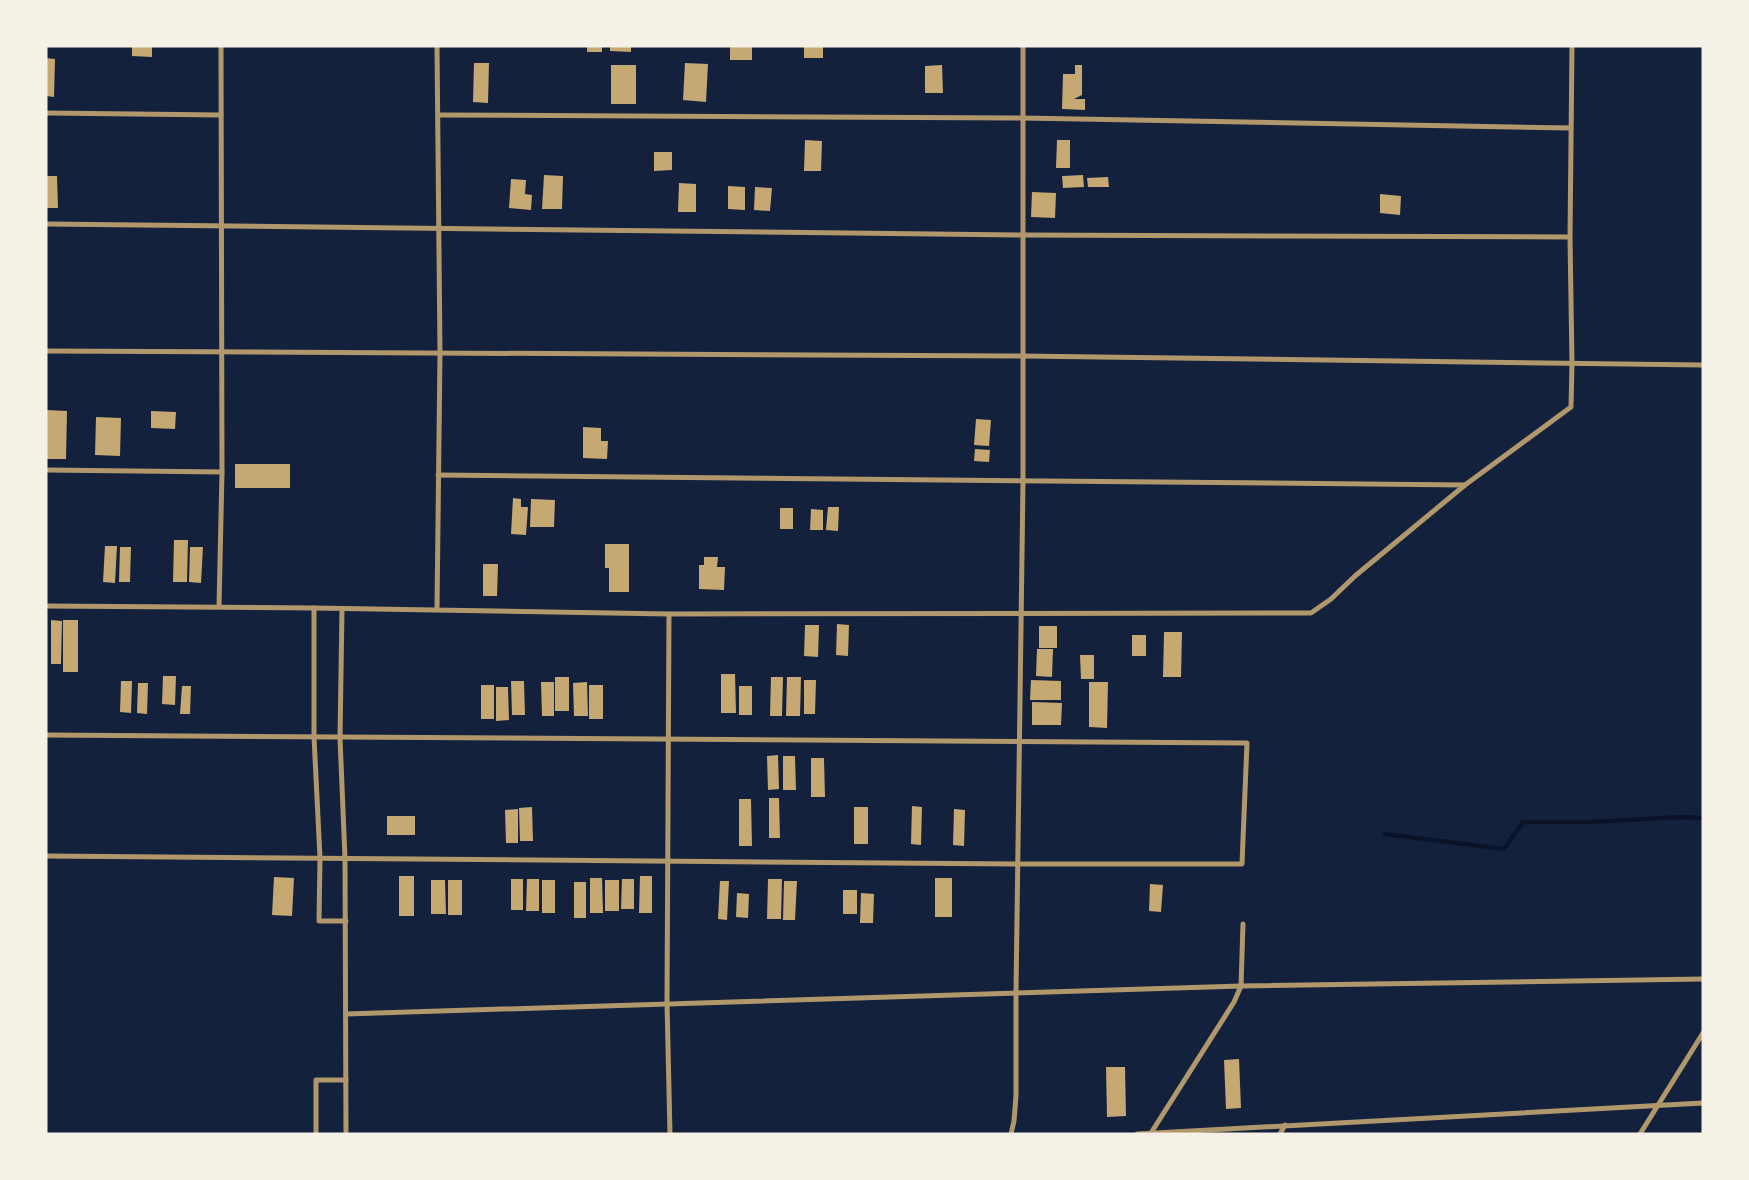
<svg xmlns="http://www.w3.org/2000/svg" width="1749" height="1180" font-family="Ubuntu,sans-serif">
	<rect width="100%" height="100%" fill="#14213d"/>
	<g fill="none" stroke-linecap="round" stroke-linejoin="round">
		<polyline stroke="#0b132b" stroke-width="4.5" points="1385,834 1504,849 1523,822 1592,822 1680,817 1703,818"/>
	</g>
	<g fill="#c6a872">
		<polygon points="132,46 152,46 152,57 132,56"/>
		<rect x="587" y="46" width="15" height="6"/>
		<polygon points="610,46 631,46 631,52 610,51"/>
		<rect x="804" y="46" width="19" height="12"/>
		<rect x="730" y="47" width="22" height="13"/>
		<polygon points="46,58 55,59 54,97 46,96"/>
		<polygon points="474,63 489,63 488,103 473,102"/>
		<polygon points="685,63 708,64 706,102 683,100"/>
		<rect x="611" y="65" width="25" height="39"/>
		<polygon points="942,65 943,93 925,93 925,66"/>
		<polygon points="1075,65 1082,65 1082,95 1074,99 1085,99 1085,110 1062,109 1063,74 1075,74"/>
		<polygon points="805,140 822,141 821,171 804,171"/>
		<polygon points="1057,140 1070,140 1070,168 1056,168"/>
		<polygon points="654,152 672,152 672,170 654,171"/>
		<polygon points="544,175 563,176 562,209 542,209"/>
		<polygon points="1083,175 1084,187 1063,188 1062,176"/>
		<polygon points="46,176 57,176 58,208 46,208"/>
		<polygon points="1108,177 1109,187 1088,187 1087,178"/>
		<polygon points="511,179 526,180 525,194 532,195 531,210 509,208"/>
		<polygon points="679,183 696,184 696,212 678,212"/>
		<polygon points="728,186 745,187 745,210 728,209"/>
		<polygon points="755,187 772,188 770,211 754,210"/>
		<polygon points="1032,192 1056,193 1055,218 1031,217"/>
		<polygon points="1380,194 1401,196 1400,215 1380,213"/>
		<polygon points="46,410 67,411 66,459 46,459"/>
		<polygon points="151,411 176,412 175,429 151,428"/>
		<polygon points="96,417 121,418 120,456 95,455"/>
		<polygon points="976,419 991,420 989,446 974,445"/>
		<polygon points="583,427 601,428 601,441 608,441 607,459 583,458"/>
		<polygon points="975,449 990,450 989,462 974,461"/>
		<rect x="235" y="464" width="55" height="24"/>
		<polygon points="513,498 521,499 521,507 528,507 526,535 511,534"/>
		<polygon points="531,499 555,500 554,527 530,527"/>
		<polygon points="828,507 839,507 838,531 826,530"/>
		<rect x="780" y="508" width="13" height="21"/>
		<polygon points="811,509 823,510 823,530 810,530"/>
		<polygon points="174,540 188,540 187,582 173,582"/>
		<polygon points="605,544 629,544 629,592 609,592 609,568 605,568"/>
		<polygon points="105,546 117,546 115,583 103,582"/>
		<polygon points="120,547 131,547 130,582 119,582"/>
		<polygon points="190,547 203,547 201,583 189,582"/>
		<polygon points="704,557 718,557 717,567 725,567 724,590 699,589 699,565 704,565"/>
		<polygon points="483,564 498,564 497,596 483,596"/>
		<polygon points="51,620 62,621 61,664 51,664"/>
		<rect x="63" y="620" width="15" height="52"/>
		<polygon points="837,624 849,625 848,656 836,655"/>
		<polygon points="805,625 819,625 818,657 804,656"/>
		<rect x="1039" y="626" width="18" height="22"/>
		<polygon points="1164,632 1182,632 1181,677 1163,677"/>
		<rect x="1132" y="635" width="14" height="21"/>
		<polygon points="1037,649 1053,649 1052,677 1036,676"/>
		<polygon points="1080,655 1094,655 1094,679 1081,679"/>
		<polygon points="721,674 735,674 736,713 721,713"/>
		<polygon points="163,676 176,676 175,705 162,704"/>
		<rect x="555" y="677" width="14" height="34"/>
		<polygon points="771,677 783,677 782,716 770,716"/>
		<polygon points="787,677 801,677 800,716 786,716"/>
		<polygon points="804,680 816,680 815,714 804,714"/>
		<polygon points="1031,680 1061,681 1061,700 1030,700"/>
		<polygon points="121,681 132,681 131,713 120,712"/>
		<polygon points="511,681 524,681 525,715 512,715"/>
		<polygon points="541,682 554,682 554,716 542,716"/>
		<polygon points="587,682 588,716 574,716 573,683"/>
		<polygon points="1089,682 1108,682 1107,728 1089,727"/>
		<polygon points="138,683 148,683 147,714 137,713"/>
		<rect x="481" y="685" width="13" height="34"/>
		<rect x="589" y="685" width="14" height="34"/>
		<polygon points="182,686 191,686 190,714 180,714"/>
		<rect x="739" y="686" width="13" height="29"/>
		<polygon points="496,687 508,687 509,720 496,721"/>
		<polygon points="1032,702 1062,703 1061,725 1032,725"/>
		<polygon points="778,755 779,789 768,790 767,756"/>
		<polygon points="783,756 795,756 796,790 783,790"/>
		<polygon points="811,758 824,758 825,797 811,797"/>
		<polygon points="769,798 779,798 780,838 769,838"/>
		<polygon points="739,799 751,799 752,846 739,846"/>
		<polygon points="912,806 922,807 921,845 911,844"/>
		<polygon points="532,807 533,841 520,841 519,808"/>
		<rect x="854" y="807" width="14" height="37"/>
		<polygon points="518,809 518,843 506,843 505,810"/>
		<polygon points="954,809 965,810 964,846 953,845"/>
		<rect x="387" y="816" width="28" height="19"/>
		<rect x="399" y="876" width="15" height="40"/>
		<polygon points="640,876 652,876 652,913 639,913"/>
		<polygon points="274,877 294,878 292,916 272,915"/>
		<polygon points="590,878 602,878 603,913 590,913"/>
		<rect x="935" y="878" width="17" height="39"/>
		<rect x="511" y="879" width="12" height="31"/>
		<polygon points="527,879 539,879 539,911 526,911"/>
		<polygon points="622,879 634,879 634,909 621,909"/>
		<polygon points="768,879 782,879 781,919 767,919"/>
		<polygon points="431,880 445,880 446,914 431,914"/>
		<rect x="448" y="880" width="14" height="35"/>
		<rect x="542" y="880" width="13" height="33"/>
		<rect x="605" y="880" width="14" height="31"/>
		<polygon points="720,881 729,881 727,920 718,919"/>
		<polygon points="784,881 797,881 795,920 783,920"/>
		<rect x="574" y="882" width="12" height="36"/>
		<polygon points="1150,884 1163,885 1161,912 1149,911"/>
		<rect x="843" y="890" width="14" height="24"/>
		<polygon points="737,893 749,894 748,918 736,917"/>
		<polygon points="861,893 874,894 873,923 860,923"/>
		<polygon points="1239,1059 1241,1108 1226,1109 1224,1060"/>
		<polygon points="1106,1067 1125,1067 1126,1116 1107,1117"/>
	</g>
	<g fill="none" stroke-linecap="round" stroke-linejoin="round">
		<g stroke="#b1986c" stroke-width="5">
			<polyline points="437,46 440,353 437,609"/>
			<polyline points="46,113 221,115"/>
			<polyline points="438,115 1022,118 1571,128"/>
			<polyline points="46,224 1022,235 1570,237"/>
			<polyline points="46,351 1022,356 1703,365"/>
			<polyline points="46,470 222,472"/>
			<polyline points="438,475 1465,485"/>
			<polyline points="46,606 314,608 669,614 1311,613 1331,599 1355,576 1465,485 1571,407 1572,364 1570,237 1572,46"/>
			<polyline points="219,607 222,472 221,46"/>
			<polyline points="314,608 314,737 320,858 319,921 346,921"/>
			<polyline points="342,609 340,738 345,858 346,1134"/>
			<polyline points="669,614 667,1003 670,1134"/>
			<polyline points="46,735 1247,743 1242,864 1017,864 46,856"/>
			<polyline points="346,1014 1241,986 1703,979"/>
			<polyline points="1151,1133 1234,1002 1241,986 1243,924"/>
			<polyline points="316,1134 316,1080 346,1080"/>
			<polyline points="1011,1134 1014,1121 1016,1096 1016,992 1023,481 1023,46"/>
			<polyline points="1137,1134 1703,1103"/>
			<polyline points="1280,1134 1285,1125"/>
			<polyline points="1640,1134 1703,1033"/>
		</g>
	</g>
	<rect width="1749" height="1180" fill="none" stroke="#f6f1e7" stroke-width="95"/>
</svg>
